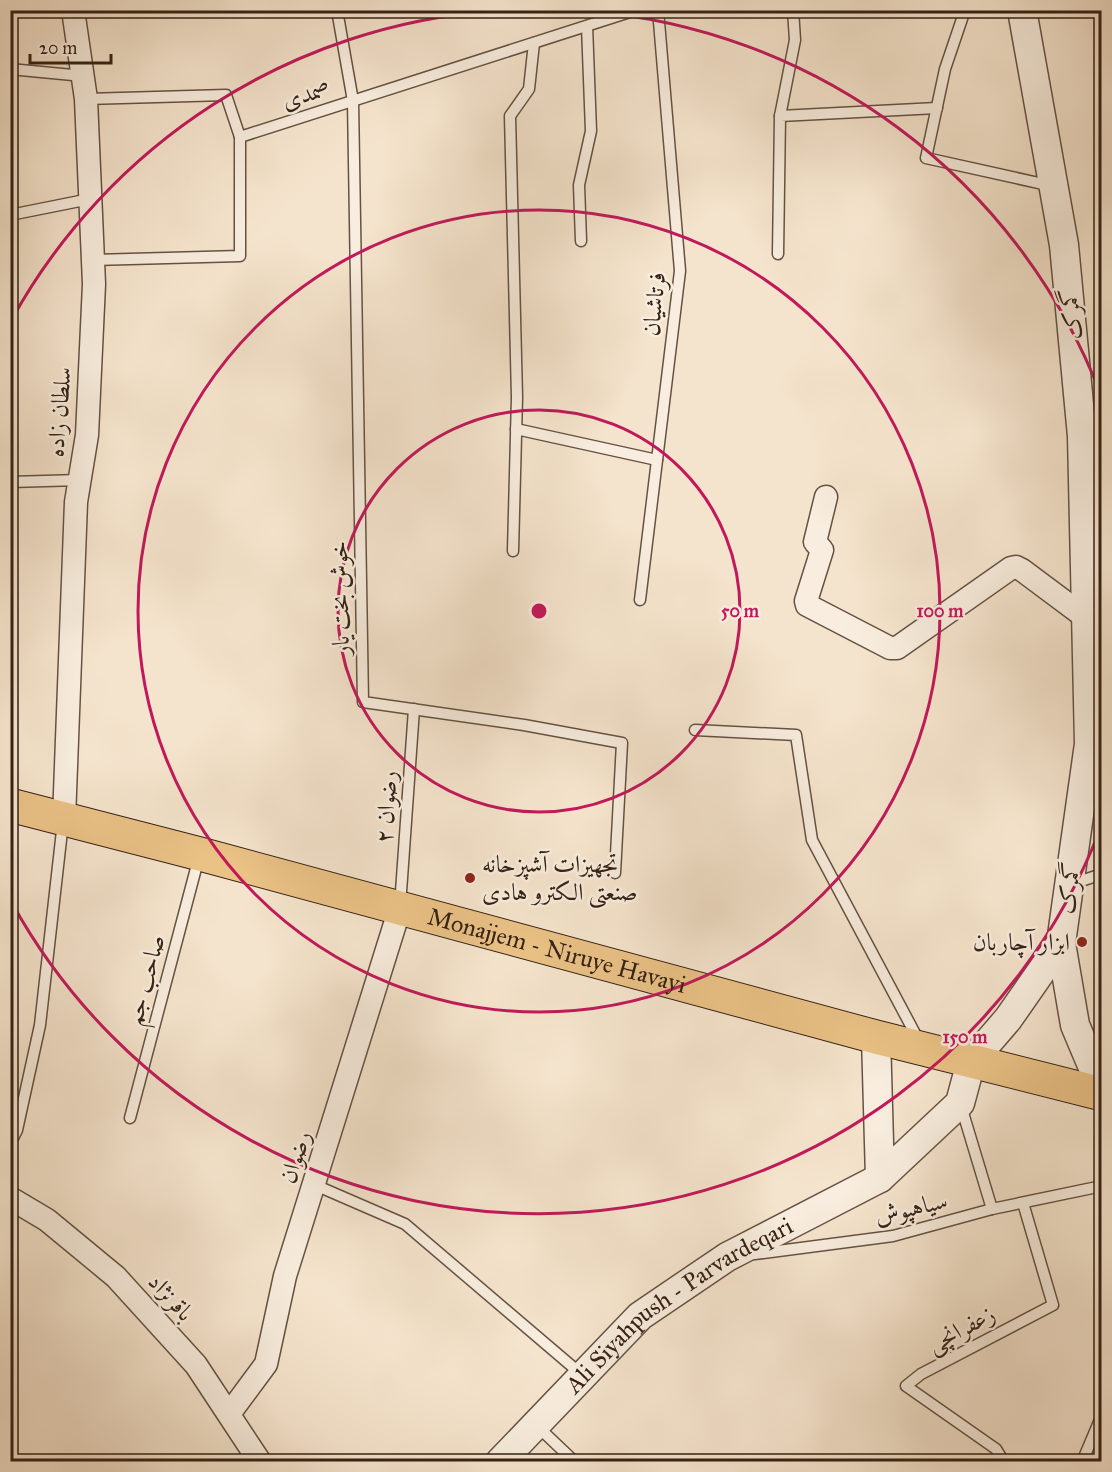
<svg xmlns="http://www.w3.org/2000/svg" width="1112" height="1472" font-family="'IM FELL Great Primer',Amiri,serif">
	<rect width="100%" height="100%" fill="#f5e4cd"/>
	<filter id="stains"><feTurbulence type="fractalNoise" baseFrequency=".00333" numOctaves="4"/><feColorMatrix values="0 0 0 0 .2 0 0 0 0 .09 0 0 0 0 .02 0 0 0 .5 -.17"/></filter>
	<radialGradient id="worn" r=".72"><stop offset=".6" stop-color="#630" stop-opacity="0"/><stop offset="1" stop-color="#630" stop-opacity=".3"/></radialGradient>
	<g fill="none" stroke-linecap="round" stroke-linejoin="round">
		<defs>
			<g id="service">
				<polyline points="337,10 353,101 363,702 524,725 622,743 615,873"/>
				<polyline points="965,10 945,69 926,158 1052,186"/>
				<polyline points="10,69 83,76"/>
				<polyline points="86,99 226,95 240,137"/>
				<polyline points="780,116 795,40 793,10"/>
				<polyline points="10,215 90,199"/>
				<polyline points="581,241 579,185 591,131 587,26"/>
				<polyline points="778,254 780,116 937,108"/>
				<polyline points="93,260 240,256 240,137 636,10"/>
				<polyline points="516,429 657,460"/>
				<polyline points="1082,436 1102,429"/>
				<polyline points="10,482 80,480"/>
				<polyline points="513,551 517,397 510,116 529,89 534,43"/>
				<polyline points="640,600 680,271 658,10"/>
				<polyline points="695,730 796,735 812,840 919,1041"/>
				<polyline points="1072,884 1102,874"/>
				<polyline points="400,906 414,709"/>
				<polyline points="961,1106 992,1209"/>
				<polyline points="130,1118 199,857"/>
				<polyline points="10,1144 17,1130 40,1025 63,822"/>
				<polyline points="315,1185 405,1224 581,1374"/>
				<polyline points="755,1254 893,1236 992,1209 1102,1186"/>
				<polyline points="536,1425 575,1462"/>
				<polyline points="1004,1462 996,1449 906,1386 921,1374 1053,1305 1023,1203"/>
				<polyline points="1082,1462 1102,1415"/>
			</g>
			<g id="minor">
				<polyline points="826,497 815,542 822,550 806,601 807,605 890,648 897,648 1011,568 1016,567 1022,570 1085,617"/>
				<polyline points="64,819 76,502 87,435 94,284 86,99 73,10"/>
				<polyline points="10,1198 47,1220 116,1277 196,1365 260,1462"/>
				<polyline points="229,1414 266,1364 285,1276 400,908"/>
			</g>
			<g id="tertiary">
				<polyline points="1022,10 1064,245 1082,436 1089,744 1061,943 1075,1025 1102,1089"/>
				<polyline points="876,1037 880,1178"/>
				<path id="s1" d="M500,1462L640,1316L727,1257L880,1178L960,1103L971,1062L1008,1019L1061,943"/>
			</g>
			<g id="primary">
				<path id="s2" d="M10,805L200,854L876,1037L1102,1094"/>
			</g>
		</defs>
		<use href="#service" stroke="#655243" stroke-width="13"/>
		<use href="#minor" stroke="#655243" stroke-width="25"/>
		<use href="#tertiary" stroke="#655243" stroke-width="31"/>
		<use href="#primary" stroke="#352115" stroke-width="35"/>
		<use href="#service" stroke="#f8edde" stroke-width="10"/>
		<use href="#minor" stroke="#f8edde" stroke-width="22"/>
		<use href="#tertiary" stroke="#f8edde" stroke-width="28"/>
		<use href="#primary" stroke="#eac286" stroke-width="33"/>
	</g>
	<g fill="none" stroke="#c2185b" stroke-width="3">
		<circle cx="539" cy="611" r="201"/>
		<circle cx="539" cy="611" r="401"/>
		<path d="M1101 827A602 602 0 0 1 12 903M12 319A602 602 0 0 1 492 11M586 11A602 602 0 0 1 1101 395"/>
	</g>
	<g fill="#8f2418" stroke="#f8edde" stroke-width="2">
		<circle cx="470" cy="878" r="6"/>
		<circle cx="1082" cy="942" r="6"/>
	</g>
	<g text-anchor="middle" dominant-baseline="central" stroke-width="5" stroke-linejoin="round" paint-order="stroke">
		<g font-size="24" fill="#352115" stroke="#f8edde">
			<text transform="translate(306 94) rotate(-18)">صمدی</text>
			<text transform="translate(654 304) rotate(-84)">فرتاشیان</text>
			<text transform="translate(1071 314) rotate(-95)">گمرک</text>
			<text transform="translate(59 412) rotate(-85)">سلطان زاده</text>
			<text transform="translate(340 598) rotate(-91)">خوش بخت یار</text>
			<text transform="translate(386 807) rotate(-86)">رضوان ۲</text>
			<text transform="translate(1069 888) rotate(-82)">گمرک</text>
			<text stroke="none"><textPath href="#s2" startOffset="566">Monajjem - Niruye Havayi</textPath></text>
			<text transform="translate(145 980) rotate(-75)">صاحب جم</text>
			<text transform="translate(295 1157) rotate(-72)">رضوان</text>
			<text transform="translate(911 1208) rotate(-13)">سیاهپوش</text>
			<text transform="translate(171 1297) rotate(48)">باقرنژاد</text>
			<text stroke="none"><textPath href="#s1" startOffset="240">Ali Siyahpush - Parvardeqari</textPath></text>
			<text transform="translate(961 1329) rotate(-28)">زعفرانچی</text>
		</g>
		<g font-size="24" fill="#352115" stroke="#f8edde" text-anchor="start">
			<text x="482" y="864">تجهیزات آشپزخانه<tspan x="482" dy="28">صنعتی الکترو هادی</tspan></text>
			<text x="1070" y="942" text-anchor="end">ابزار آچاربان</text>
		</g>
	</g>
	<circle cx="539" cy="611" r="9" fill="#c2185b" stroke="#f8edde" stroke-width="3"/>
	<g font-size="18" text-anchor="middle" font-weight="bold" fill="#c2185b" stroke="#f8edde" stroke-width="5" stroke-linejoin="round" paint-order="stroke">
		<text x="740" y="617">50 m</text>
		<text x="940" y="617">100 m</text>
		<text x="965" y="1043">150 m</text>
	</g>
	<rect width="1112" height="1472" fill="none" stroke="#f5e4cd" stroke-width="36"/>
	<rect x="12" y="12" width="1088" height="1448" fill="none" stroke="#352115" stroke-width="3"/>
	<rect x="18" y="18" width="1076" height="1436" fill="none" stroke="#352115" stroke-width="1.5"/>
	<path d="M30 54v9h81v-9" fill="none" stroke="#352115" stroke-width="3"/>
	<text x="39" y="54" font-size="18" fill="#352115" stroke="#f8edde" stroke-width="4.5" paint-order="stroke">20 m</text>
	<rect width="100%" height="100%" filter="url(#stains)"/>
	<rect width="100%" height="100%" fill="url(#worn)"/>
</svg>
